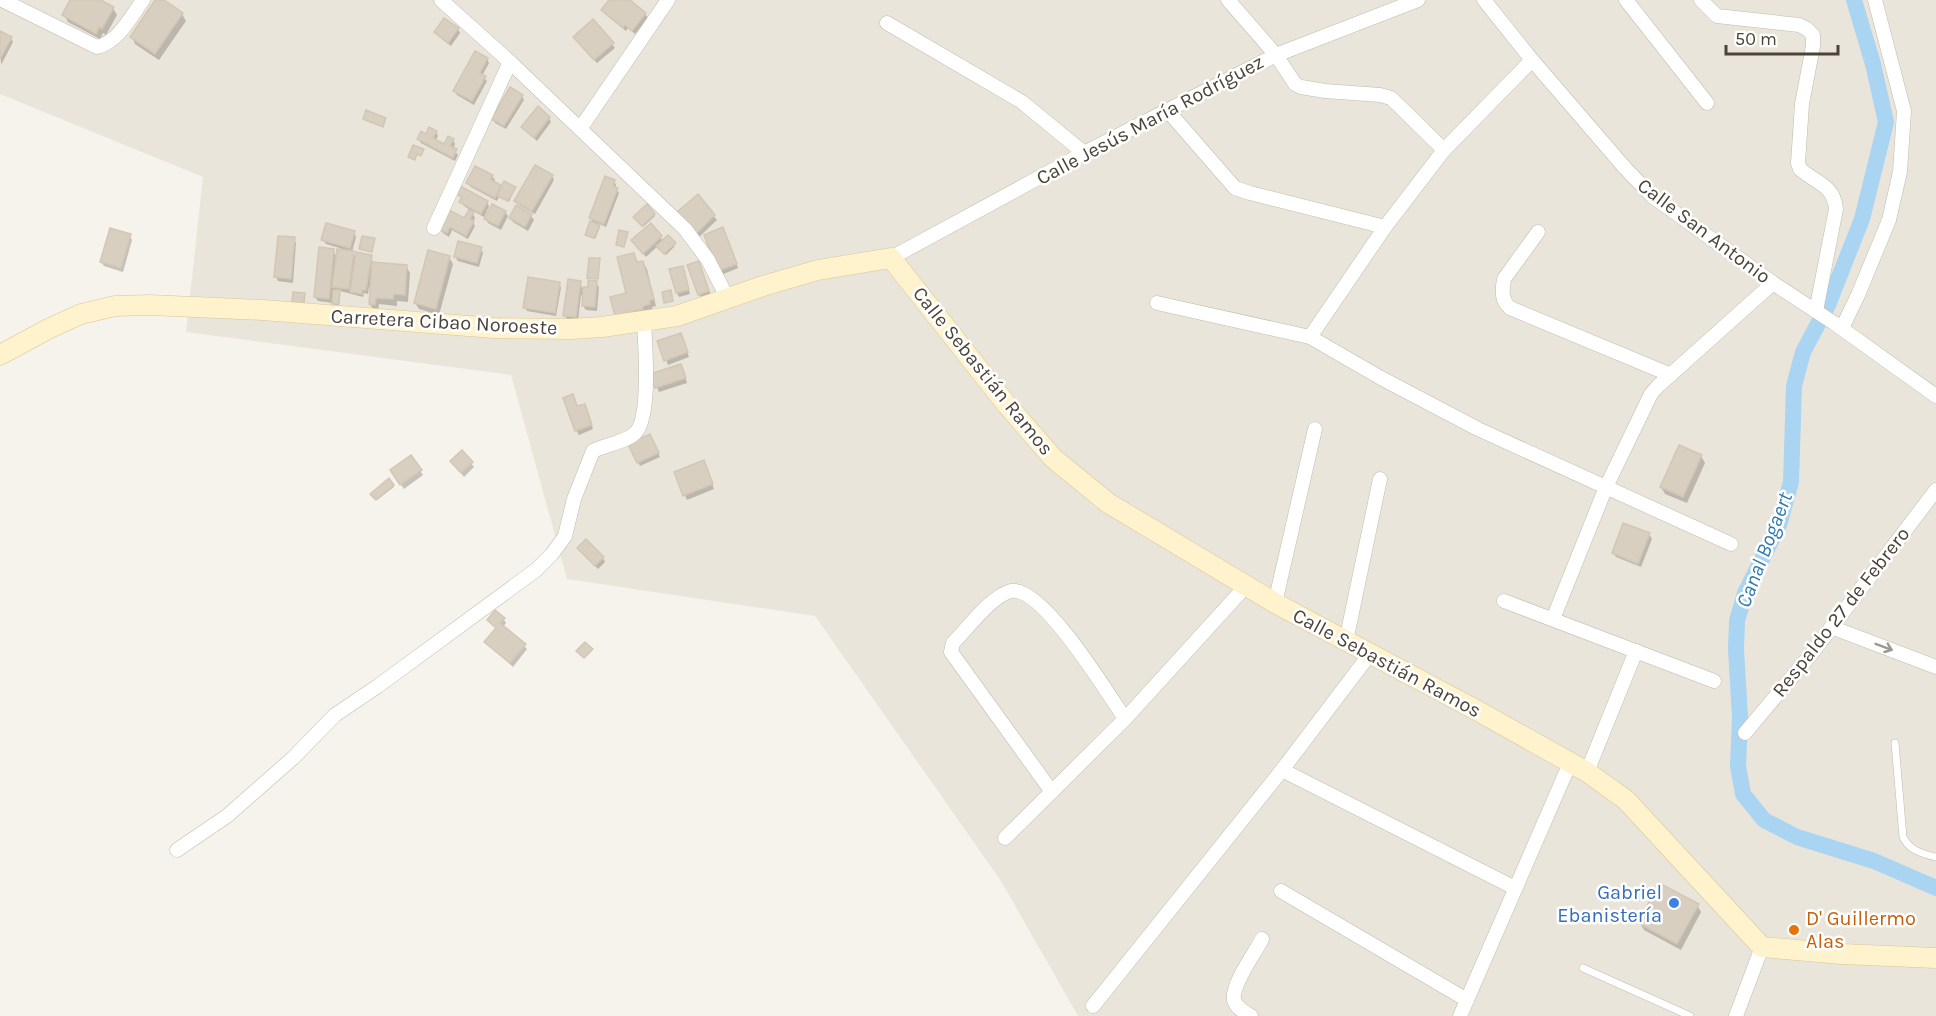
<svg xmlns="http://www.w3.org/2000/svg" width="1936" height="1016" font-family="Karla,sans-serif">
	<rect width="100%" height="100%" fill="#f6f3ec"/>
	<polygon fill="#eae5da" points="0,0 1936,0 1936,1016 1078,1016 1001,881 815,616 567,579 511,375 186,332 203,177 0,94"/>
	<g fill="#0003">
		<polygon points="72,0 101,0 113,8 117,15 106,35 103,33 100,39 68,22 64,15"/>
		<polygon points="157,0 161,0 182,14 186,21 159,60 135,44 132,37"/>
		<polygon points="610,0 627,0 645,14 648,18 635,34 628,28 626,31 605,14 602,10"/>
		<polygon points="458,29 460,33 451,46 438,36 435,32"/>
		<polygon points="0,32 11,38 13,42 1,65"/>
		<polygon points="577,41 612,44 615,48 597,63"/>
		<polygon points="487,59 489,63 482,76 487,81 474,105 457,95 454,91"/>
		<polygon points="522,96 524,100 506,129 495,123 493,119"/>
		<polygon points="549,118 551,122 537,141 523,128"/>
		<polygon points="436,132 438,136 435,141 445,146 453,140 455,144 453,149 458,155 455,161 421,143 418,139"/>
		<polygon points="492,176 495,180 493,183 502,189 515,188 509,202 499,197 497,201 471,187 468,183"/>
		<polygon points="552,176 554,180 535,214 519,205 516,201"/>
		<polygon points="614,181 616,185 615,188 619,193 606,227 598,223 600,227 595,239 588,236 587,234 594,224 591,218"/>
		<polygon points="458,194 487,202 489,206 484,217 471,210 475,218 473,222 475,226 468,239 452,230 449,237 443,233 440,229 465,220 470,210 464,206 461,202 463,199"/>
		<polygon points="697,196 717,220 699,237 679,213"/>
		<polygon points="647,206 655,216 643,227 636,218"/>
		<polygon points="516,207 531,216 534,220 528,231 513,222 510,218"/>
		<polygon points="505,212 508,216 501,230 488,223 486,219"/>
		<polygon points="650,225 663,241 675,246 666,255 658,246 646,257 636,245"/>
		<polygon points="354,232 356,237 352,252 357,259 371,256 373,263 406,266 410,273 408,302 397,301 397,306 379,304 378,311 374,311 370,304 372,288 369,287 368,294 364,293 363,297 340,291 339,305 335,305 333,303 318,301 315,297 333,250 337,258 346,250 326,244 323,240"/>
		<polygon points="725,233 738,268 721,275 706,236"/>
		<polygon points="130,236 132,240 123,272 104,266 101,262"/>
		<polygon points="294,239 296,243 293,283 278,281 276,277"/>
		<polygon points="481,249 483,253 479,267 458,261 455,257"/>
		<polygon points="634,255 638,264 643,262 647,269 656,306 652,307 653,311 616,316 628,294"/>
		<polygon points="449,257 453,264 439,315 419,309 415,303"/>
		<polygon points="701,267 711,295 701,298 699,294"/>
		<polygon points="682,268 690,294 679,297 677,293"/>
		<polygon points="580,282 582,288 589,289 596,283 599,287 597,311 586,310 583,306 584,296 581,295 578,321 567,319 564,315"/>
		<polygon points="559,283 561,288 556,316 527,311 525,307"/>
		<polygon points="682,339 689,357 668,365 659,342"/>
		<polygon points="683,370 687,383 659,392 652,375"/>
		<polygon points="577,408 586,409 593,429 579,435 576,430"/>
		<polygon points="652,440 660,457 640,466 638,462"/>
		<polygon points="462,452 474,467 464,477 452,462"/>
		<polygon points="1701,456 1705,463 1687,503 1665,494 1661,487"/>
		<polygon points="411,457 423,475 404,489 394,474"/>
		<polygon points="705,466 714,489 687,500 675,473"/>
		<polygon points="388,480 394,487 377,500 372,494"/>
		<polygon points="1649,534 1652,539 1641,567 1616,557 1613,553"/>
		<polygon points="581,552 603,558 605,562 598,569"/>
		<polygon points="503,618 506,623 503,627 527,649 513,667 486,642 497,629 489,620"/>
		<polygon points="1697,905 1701,912 1681,950 1644,930 1640,923"/>
	</g>
	<g fill="none" stroke-linecap="round" stroke-linejoin="round">
		<polyline stroke="#a9d4f2" stroke-width="16" points="1854,0 1873,64 1886,122 1862,219 1828,305 1803,352 1794,386 1791,482 1779,525 1745,593 1737,621 1736,649 1740,717 1738,766 1743,794 1764,820 1797,837 1874,861 1936,888"/>
	</g>
	<g fill="#d8cfc1" stroke="#d3c7b4" stroke-width="1.5">
		<polygon points="70,0 101,0 114,7 102,29 99,27 96,34 62,15"/>
		<polygon points="155,0 164,0 183,13 155,54 130,37"/>
		<polygon points="609,0 630,0 646,13 632,31 625,25 623,28 601,10"/>
		<polygon points="444,18 459,28 448,43 434,32"/>
		<polygon points="593,19 614,43 594,60 573,37"/>
		<polygon points="0,31 12,37 0,59"/>
		<polygon points="475,51 488,58 480,73 486,76 472,101 453,91"/>
		<polygon points="510,87 523,95 504,126 491,119"/>
		<polygon points="538,106 550,117 534,138 521,127"/>
		<polygon points="366,110 386,118 383,127 363,119"/>
		<polygon points="429,127 437,131 433,138 444,144 448,136 454,139 450,146 457,149 453,158 417,139 421,131 426,134"/>
		<polygon points="413,145 424,149 421,156 417,154 415,160 408,157"/>
		<polygon points="535,165 553,175 532,211 514,201"/>
		<polygon points="475,166 493,175 491,180 501,185 495,198 466,183"/>
		<polygon points="605,176 615,180 613,186 618,188 604,224 589,218"/>
		<polygon points="504,181 516,187 508,201 497,196"/>
		<polygon points="460,186 488,201 481,214 459,202 462,197 456,194"/>
		<polygon points="698,194 715,215 696,234 677,212"/>
		<polygon points="492,204 506,211 498,226 484,219"/>
		<polygon points="647,204 655,214 642,226 633,217"/>
		<polygon points="516,205 532,214 525,227 509,218"/>
		<polygon points="449,210 464,218 469,210 474,212 470,219 474,221 466,236 450,227 447,233 439,229"/>
		<polygon points="590,221 600,225 594,238 585,235"/>
		<polygon points="326,223 355,231 350,248 321,240"/>
		<polygon points="651,223 662,236 643,254 631,240"/>
		<polygon points="723,227 737,264 718,271 704,235"/>
		<polygon points="110,228 131,234 121,268 100,262"/>
		<polygon points="619,230 628,232 624,247 616,245"/>
		<polygon points="668,235 676,243 664,254 656,246"/>
		<polygon points="278,236 295,237 291,279 274,277"/>
		<polygon points="362,236 375,238 372,252 359,249"/>
		<polygon points="458,241 482,247 477,263 454,257"/>
		<polygon points="319,247 334,249 329,299 314,297"/>
		<polygon points="337,249 354,251 349,289 332,287"/>
		<polygon points="428,250 450,256 436,309 414,303"/>
		<polygon points="356,252 372,255 366,290 362,290 362,294 350,292"/>
		<polygon points="634,253 637,262 643,261 654,299 649,301 650,304 643,306 643,309 615,316 610,297 626,293 617,257"/>
		<polygon points="589,258 600,258 598,279 587,278"/>
		<polygon points="699,261 709,291 698,295 687,265"/>
		<polygon points="372,262 407,265 405,295 394,294 393,299 376,298 375,305 369,304"/>
		<polygon points="683,266 689,290 676,293 669,269"/>
		<polygon points="528,277 560,282 555,313 523,308"/>
		<polygon points="568,279 581,281 576,317 563,316"/>
		<polygon points="588,280 597,281 595,307 582,306 583,287 588,287"/>
		<polygon points="333,290 340,290 339,304 332,304"/>
		<polygon points="671,290 673,301 664,303 662,292"/>
		<polygon points="293,292 305,293 304,303 292,302"/>
		<polygon points="681,333 688,352 664,361 657,341"/>
		<polygon points="681,364 686,378 655,388 650,374"/>
		<polygon points="573,394 577,406 585,404 592,425 575,431 563,398"/>
		<polygon points="650,434 659,453 637,463 628,444"/>
		<polygon points="1679,445 1702,455 1683,497 1660,487"/>
		<polygon points="462,450 473,462 461,473 450,461"/>
		<polygon points="411,455 422,470 400,485 390,470"/>
		<polygon points="704,460 713,484 683,496 674,472"/>
		<polygon points="389,478 394,485 376,500 370,494"/>
		<polygon points="1623,523 1650,533 1638,564 1612,553"/>
		<polygon points="586,539 604,557 595,566 577,548"/>
		<polygon points="495,610 505,618 500,623 526,644 510,663 484,642 496,628 487,620"/>
		<polygon points="585,642 593,649 584,658 576,651"/>
		<polygon points="1659,883 1699,904 1677,944 1638,923"/>
	</g>
	<g fill="none" stroke-linecap="round" stroke-linejoin="round">
		<defs>
			<g id="service">
				<path d="M1895,743L1903,837C1909,850 1922,854 1936,857"/>
				<polyline points="1583,968 1690,1016"/>
			</g>
			<g id="minor">
				<path d="M2,0L97,47C118,42 131,17 143,0"/>
				<polyline points="441,0 510,62 685,229 708,260 728,299"/>
				<polyline points="1228,0 1276,55 1295,84 1301,87 1325,91 1380,95 1391,98 1444,150"/>
				<polyline points="1484,0 1532,60 1625,168 1652,196 1773,283 1834,323 1936,396"/>
				<polyline points="1626,0 1707,103"/>
				<path d="M1701,0L1717,16L1799,25L1807,29L1813,35V46L1802,104L1798,163L1800,169C1816,183 1834,185 1836,209L1816,311"/>
				<polyline points="887,23 1022,102 1084,153"/>
				<polyline points="1168,111 1235,188 1250,193 1385,227"/>
				<polyline points="580,129 668,0"/>
				<polyline points="434,228 510,62"/>
				<path d="M1538,232L1504,279C1502,290 1501,300 1510,308L1671,375"/>
				<polyline points="891,258 1084,153 1276,55 1418,0"/>
				<polyline points="1157,303 1310,337 1381,378 1478,429 1731,544"/>
				<polyline points="1842,328 1858,295 1889,220 1900,172 1904,111 1875,0"/>
				<polyline points="1310,337 1385,227 1444,150 1532,60"/>
				<polyline points="1504,601 1714,681"/>
				<polyline points="1275,603 1315,429"/>
				<polyline points="1553,619 1606,487 1651,394 1658,386 1773,283"/>
				<polyline points="1831,627 1936,667"/>
				<polyline points="1346,641 1380,479"/>
				<polyline points="1745,733 1812,653 1936,490"/>
				<polyline points="1282,770 1515,888"/>
				<polyline points="1587,772 1636,651"/>
				<path d="M1052,792L951,652L953,643C968,628 991,596 1011,591C1042,585 1109,695 1125,719"/>
				<polyline points="1005,838 1125,719 1246,586"/>
				<path d="M177,850L227,816L293,758L335,715L378,686L536,570L552,554L565,536L574,499L593,451C605,445 622,443 633,435C652,423 645,343 644,321"/>
				<polyline points="1281,891 1467,1000"/>
				<polyline points="1093,1006 1282,770 1370,654"/>
				<path d="M1251,1016C1244,1012 1236,1008 1234,1000C1231,985 1255,953 1262,939"/>
				<polyline points="1460,1016 1570,763"/>
				<polyline points="1736,1016 1762,947"/>
			</g>
			<polyline id="secondary" points="0,355 48,329 81,314 115,306 150,305 263,310 494,328 571,329 602,327 677,316 766,285 818,270 891,258 1007,405 1053,458 1108,503 1275,603 1478,711 1587,772 1626,800 1762,947 1842,954 1936,958"/>
		</defs>
		<use href="#service" stroke="#c2bbae" stroke-width="8"/>
		<use href="#minor" stroke="#c2bbae" stroke-width="15"/>
		<use href="#secondary" stroke="#d6c79b" stroke-width="21"/>
		<use href="#service" stroke="#fff" stroke-width="7"/>
		<use href="#minor" stroke="#fff" stroke-width="14"/>
		<use href="#secondary" stroke="#fff3cd" stroke-width="20"/>
	</g>
	<defs><path id="oneway-shaft" d="M-6 0H5M1.5-3L5.5 0L1.5 3" fill="none" stroke-width="1.6" stroke-linecap="round" stroke-linejoin="round" transform="scale(1.5)"/></defs>
	<use stroke="#9c9892" href="#oneway-shaft" transform="translate(1884 647) rotate(21)"/>
	<circle fill="#3f7fe0" stroke="#fff" stroke-width="2" cx="1674" cy="903" r="6"/>
	<circle fill="#e8710a" stroke="#fff" stroke-width="2" cx="1794" cy="930" r="6"/>
	<g text-anchor="middle" dominant-baseline="central" stroke-width="5" stroke-linejoin="round" paint-order="stroke">
		<g font-size="20" fill="#4b4439" stroke="#fff">
			<text transform="translate(1150 120) rotate(-28)">Calle Jesús María Rodríguez</text>
			<text transform="translate(1704 231) rotate(37)">Calle San Antonio</text>
			<text transform="translate(444 322) rotate(3)">Carretera Cibao Noroeste</text>
			<text transform="translate(983 371) rotate(51)">Calle Sebastián Ramos</text>
			<text transform="translate(1841 612) rotate(-52)">Respaldo 27 de Febrero</text>
			<text transform="translate(1387 663) rotate(28)">Calle Sebastián Ramos</text>
		</g>
		<g font-size="20" fill="#366cbe" stroke="#fff" text-anchor="end">
			<text x="1662" y="892">Gabriel<tspan x="1662" dy="23">Ebanistería</tspan></text>
		</g>
		<g font-size="20" fill="#c56008" stroke="#fff" text-anchor="start">
			<text x="1806" y="918">D' Guillermo<tspan x="1806" dy="23">Alas</tspan></text>
		</g>
		<g font-size="21" font-style="italic" fill="#2e7ab2" stroke="#fff">
			<text transform="translate(1764 550) rotate(-69)">Canal Bogaert</text>
		</g>
	</g>
	<path d="M1726 45v9h112v-9" fill="none" stroke="#4b4439" stroke-width="3"/>
	<text x="1735" y="45" font-size="18" fill="#4b4439" stroke="#ffffff" stroke-width="4.5" paint-order="stroke">50 m</text>
</svg>
